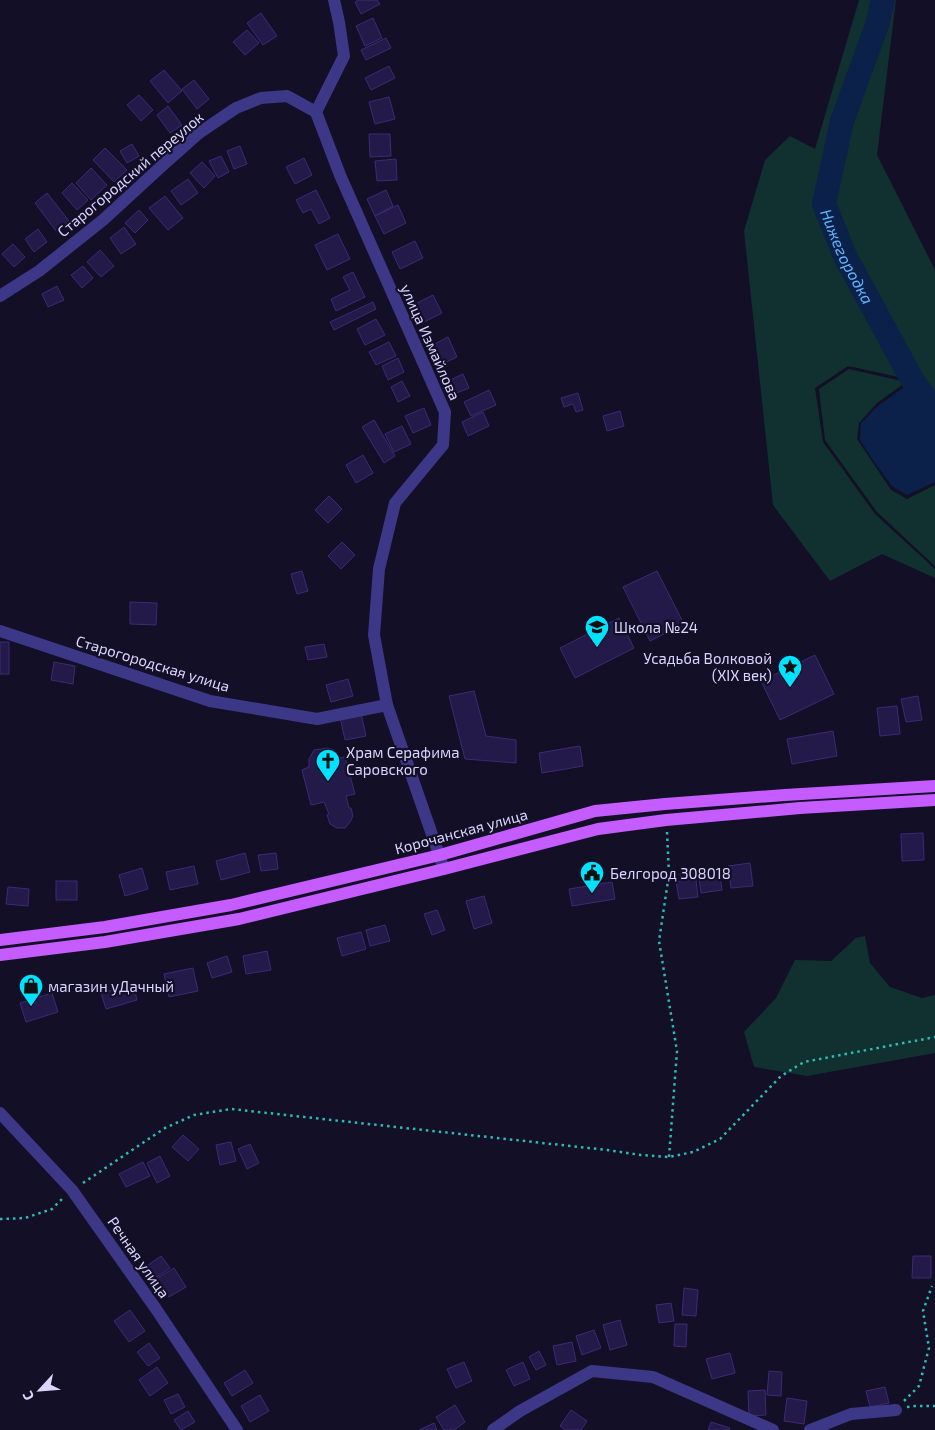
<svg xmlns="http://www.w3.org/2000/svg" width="935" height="1430" font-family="'Exo 2',sans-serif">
	<rect width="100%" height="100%" fill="#130f27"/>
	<g fill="#113130">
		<polygon points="859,0 880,0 874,23 840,119 821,204 842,257 908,379 848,366 815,388 823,442 875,514 935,569 935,578 882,554 830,581 773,505 744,231 765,160 790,136 815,149"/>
		<polygon points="886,0 896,0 877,155 935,270 935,406 917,380 846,250 827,204 846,121 879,31"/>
		<polygon points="849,369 906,382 877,403 859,423 857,439 891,490 907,499 935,485 935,566 877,512 825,440 819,389"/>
		<polygon points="865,936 870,963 890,987 922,998 935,995 935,1053 807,1076 754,1067 744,1032 776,998 795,960 831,961 856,938"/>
	</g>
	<polygon fill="#0b214a" points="913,381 935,412 935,482 907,495 892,486 875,463 860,440 861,423 879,405"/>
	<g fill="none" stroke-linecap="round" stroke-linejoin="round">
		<path stroke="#0b214a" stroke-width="24" id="s1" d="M883,0L877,25L842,121L824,204L845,256L913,381L935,412"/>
	</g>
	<g fill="#241a49" stroke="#3b2b75">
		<polygon points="359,0 377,0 380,4 361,14 355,2"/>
		<polygon points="261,13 277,36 263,45 247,23"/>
		<polygon points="373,18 382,38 365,46 356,26"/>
		<polygon points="247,30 259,43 245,55 233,42"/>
		<polygon points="386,38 391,48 366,60 361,50"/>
		<polygon points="389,66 395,78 371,90 365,78"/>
		<polygon points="164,70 182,91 168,103 150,81"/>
		<polygon points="194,80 209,99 197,109 182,89"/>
		<polygon points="139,95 153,110 141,121 127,105"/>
		<polygon points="389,97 395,119 375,124 369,102"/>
		<polygon points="168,106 182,125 170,133 157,115"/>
		<polygon points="369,134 390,134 391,156 370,157"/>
		<polygon points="132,144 139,156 127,163 120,151"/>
		<polygon points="240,146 247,164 234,169 227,151"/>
		<polygon points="105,148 127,170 114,182 93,160"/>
		<polygon points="221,156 229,172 218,178 209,161"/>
		<polygon points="304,158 312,175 295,184 286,167"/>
		<polygon points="396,159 397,180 377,181 375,161"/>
		<polygon points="202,162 215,176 204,188 190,173"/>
		<polygon points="91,168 107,185 91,200 76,183"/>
		<polygon points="188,179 198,193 181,205 171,191"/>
		<polygon points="72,183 88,200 77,210 62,193"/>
		<polygon points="316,190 330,218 319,224 311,209 303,213 296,200"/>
		<polygon points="386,190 393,206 375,216 367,199"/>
		<polygon points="47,193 69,221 56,231 35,203"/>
		<polygon points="165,196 183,218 168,230 149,208"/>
		<polygon points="398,205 406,223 384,234 375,216"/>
		<polygon points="139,210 148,220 135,233 125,223"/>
		<polygon points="124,227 136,244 121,254 110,238"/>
		<polygon points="38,229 47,242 34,252 25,239"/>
		<polygon points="338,234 350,259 327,270 315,245"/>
		<polygon points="415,241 423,258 400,269 392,252"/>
		<polygon points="13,244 25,257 14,267 2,254"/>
		<polygon points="100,250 114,266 101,277 87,262"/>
		<polygon points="83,266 93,278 82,288 71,275"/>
		<polygon points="353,272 365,297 336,311 331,299 350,290 343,277"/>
		<polygon points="57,286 64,300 48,307 42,294"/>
		<polygon points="433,295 442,313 422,323 413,305"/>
		<polygon points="373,302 376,309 334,330 330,322"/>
		<polygon points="376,319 385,335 365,345 357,329"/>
		<polygon points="448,337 457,357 440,365 431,346"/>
		<polygon points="389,342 396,356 376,365 369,352"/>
		<polygon points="398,358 404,372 388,380 382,366"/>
		<polygon points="463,374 469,388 452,395 446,382"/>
		<polygon points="402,381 410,396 398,402 391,387"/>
		<polygon points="489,390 496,405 471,416 464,402"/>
		<polygon points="578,393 583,410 576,412 573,404 564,407 561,398"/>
		<polygon points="424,408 431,425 413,433 405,416"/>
		<polygon points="620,411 624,426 607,431 603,416"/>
		<polygon points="483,412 489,426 468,436 462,422"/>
		<polygon points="374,420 395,456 384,463 362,427"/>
		<polygon points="402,426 411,444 394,452 385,434"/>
		<polygon points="363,455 373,473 356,483 346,465"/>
		<polygon points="329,496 342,509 328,523 315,510"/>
		<polygon points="342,542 355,555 341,569 328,556"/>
		<polygon points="302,571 308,591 297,594 291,574"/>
		<polygon points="657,571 684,624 650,641 623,587"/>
		<polygon points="130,602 157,603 156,625 130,624"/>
		<polygon points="619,618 634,648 575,678 560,648"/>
		<rect x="0" y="642" width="9" height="32"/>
		<polygon points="324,644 327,657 308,660 305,647"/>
		<polygon points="815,655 834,694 780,720 761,681"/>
		<polygon points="54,662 75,666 73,684 51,680"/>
		<polygon points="348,679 353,696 331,702 326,685"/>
		<polygon points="474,691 486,736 516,740 516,763 465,759 449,696"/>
		<polygon points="918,696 922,720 906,722 901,699"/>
		<polygon points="897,706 900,734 880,736 877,708"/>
		<polygon points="361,713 366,736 345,740 340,717"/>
		<polygon points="833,731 837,756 792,764 787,739"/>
		<polygon points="580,746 583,766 542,773 539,753"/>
		<polygon points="328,748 334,750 340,758 345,757 355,794 346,796 349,808 351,808 353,816 350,822 345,828 337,828 330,824 327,815 329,814 324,802 311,805 302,770 309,767 309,759 314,750"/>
		<polygon points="923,833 924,860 902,861 901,834"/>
		<polygon points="245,853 250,872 221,880 216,861"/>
		<polygon points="276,853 278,869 261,871 258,855"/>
		<polygon points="750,863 753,886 731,888 728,866"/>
		<polygon points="194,866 198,884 170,890 166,872"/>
		<polygon points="142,868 148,889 125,896 119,875"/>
		<polygon points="719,868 722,890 701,893 698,871"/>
		<polygon points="695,872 698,897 679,899 676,882 681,881 680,874"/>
		<rect x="56" y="881" width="21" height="19"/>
		<polygon points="612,882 615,899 572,906 569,889"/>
		<polygon points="8,887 29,889 28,906 6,904"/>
		<polygon points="484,896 492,923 474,929 466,901"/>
		<polygon points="437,910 445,930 432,935 424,914"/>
		<polygon points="385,925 390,941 370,946 366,930"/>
		<polygon points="361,932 366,949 342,956 337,938"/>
		<polygon points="267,951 271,970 246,974 243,956"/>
		<polygon points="227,956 232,972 212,978 207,963"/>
		<polygon points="193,968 198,991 169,997 164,974"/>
		<polygon points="133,984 137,1000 106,1009 101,993"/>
		<polygon points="52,993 58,1012 26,1022 20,1003"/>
		<polygon points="183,1135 199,1149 188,1161 172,1147"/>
		<polygon points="231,1142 236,1161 220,1165 216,1145"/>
		<polygon points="250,1144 259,1163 247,1169 238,1149"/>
		<polygon points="160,1156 170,1176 157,1183 147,1163"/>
		<polygon points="143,1162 150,1176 126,1187 119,1174"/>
		<polygon points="161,1256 170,1268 157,1277 148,1265"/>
		<polygon points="913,1256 931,1256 931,1278 912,1278"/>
		<polygon points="174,1268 186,1287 169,1297 156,1279"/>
		<polygon points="684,1288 698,1290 696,1316 682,1315"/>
		<polygon points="671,1303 674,1321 659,1323 656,1305"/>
		<polygon points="130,1310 145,1331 129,1342 114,1321"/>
		<polygon points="620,1320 627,1345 610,1350 603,1325"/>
		<polygon points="675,1324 687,1324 686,1347 674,1346"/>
		<polygon points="594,1330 601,1348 582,1355 576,1336"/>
		<polygon points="572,1342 576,1361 557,1365 553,1346"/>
		<polygon points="149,1343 160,1358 148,1366 137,1352"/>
		<polygon points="539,1351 546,1365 536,1370 529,1357"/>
		<polygon points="730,1353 735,1373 712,1379 706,1359"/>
		<polygon points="464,1362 472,1381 456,1388 447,1369"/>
		<polygon points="523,1362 530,1379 514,1386 506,1370"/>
		<polygon points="157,1367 168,1383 150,1396 139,1380"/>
		<polygon points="245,1370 253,1383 232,1396 224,1383"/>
		<polygon points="769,1371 782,1372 781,1396 767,1395"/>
		<polygon points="885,1387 889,1403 870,1407 866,1391"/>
		<polygon points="765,1390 766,1415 749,1416 748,1391"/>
		<polygon points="178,1394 185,1407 171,1414 164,1400"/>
		<polygon points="260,1395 269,1411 250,1422 241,1406"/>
		<polygon points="787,1398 807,1401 804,1424 784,1421"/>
		<polygon points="455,1405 465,1422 454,1430 444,1430 436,1417"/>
		<polygon points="571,1410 587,1421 581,1430 565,1430 560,1426"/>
		<polygon points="188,1411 195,1422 181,1430 174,1420"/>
		<polygon points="711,1422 730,1428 729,1430 708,1430"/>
		<polygon points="434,1423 437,1430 419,1430"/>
	</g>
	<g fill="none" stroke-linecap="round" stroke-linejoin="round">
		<g stroke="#2cbcb5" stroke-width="2.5" stroke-dasharray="2.5 4" stroke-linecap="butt">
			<polyline points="667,832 669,874 659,941 677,1051 669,1157"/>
			<polyline points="83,1183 165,1128 194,1115 231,1109 607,1150 641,1155 669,1157 693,1152 720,1139 781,1076 804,1062 935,1037"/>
			<polyline points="0,1219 25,1218 52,1209 63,1198"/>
			<polyline points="904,1401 919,1386 929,1348 923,1311 932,1286"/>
			<polyline points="907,1407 915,1406 935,1406"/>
		</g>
		<g stroke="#3c3887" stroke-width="12">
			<polyline points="334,0 339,22 344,56 316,112 340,175 445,412 443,445 395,503 379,569 374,635 387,705 444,869"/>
			<polyline points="0,296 39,271 103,220 164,164 199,133 236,108 261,98 287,96 316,112"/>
			<polyline points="0,631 210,701 317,719 387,705"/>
			<polyline points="0,1113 72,1190 156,1309 237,1430"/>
			<polyline points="493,1430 520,1411 592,1371 653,1377 773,1430"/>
			<polyline points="810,1430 851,1414 896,1410"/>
		</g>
		<g stroke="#c45cff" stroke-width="12">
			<polyline points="0,940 105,927 231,905 440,855 595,811 665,804 785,795 935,786"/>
			<polyline points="0,955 105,942 239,919 444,869 598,829 666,820 800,808 935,800"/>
		</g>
	</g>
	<defs>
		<symbol id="school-pin" viewBox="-11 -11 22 30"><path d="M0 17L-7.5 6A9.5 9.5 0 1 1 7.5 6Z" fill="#01e2ff" stroke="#130f27"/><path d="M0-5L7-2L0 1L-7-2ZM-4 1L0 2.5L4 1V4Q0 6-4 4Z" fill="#111"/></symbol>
		<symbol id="sight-pin" viewBox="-11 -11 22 30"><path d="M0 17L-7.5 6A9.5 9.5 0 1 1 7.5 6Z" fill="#01e2ff" stroke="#130f27"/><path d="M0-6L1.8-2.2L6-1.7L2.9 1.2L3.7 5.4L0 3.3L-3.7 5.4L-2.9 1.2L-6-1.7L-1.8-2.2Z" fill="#111"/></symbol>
		<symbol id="church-pin" viewBox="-11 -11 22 30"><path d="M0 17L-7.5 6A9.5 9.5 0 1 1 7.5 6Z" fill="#01e2ff" stroke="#130f27"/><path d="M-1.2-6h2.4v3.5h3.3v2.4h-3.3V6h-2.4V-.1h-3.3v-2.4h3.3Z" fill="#111"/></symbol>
		<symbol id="civic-pin" viewBox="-11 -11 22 30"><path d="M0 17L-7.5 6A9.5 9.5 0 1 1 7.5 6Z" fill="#01e2ff" stroke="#130f27"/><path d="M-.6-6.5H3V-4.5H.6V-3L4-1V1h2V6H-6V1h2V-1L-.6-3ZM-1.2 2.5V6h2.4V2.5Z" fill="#111"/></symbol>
		<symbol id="shop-pin" viewBox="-11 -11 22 30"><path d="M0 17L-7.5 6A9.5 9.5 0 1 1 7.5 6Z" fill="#01e2ff" stroke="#130f27"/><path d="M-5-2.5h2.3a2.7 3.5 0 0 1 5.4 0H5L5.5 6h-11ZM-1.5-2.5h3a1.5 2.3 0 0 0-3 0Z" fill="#111"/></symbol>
	</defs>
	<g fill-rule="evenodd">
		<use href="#school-pin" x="583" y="613" width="28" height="38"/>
		<use href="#sight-pin" x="776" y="653" width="28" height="38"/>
		<use href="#church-pin" x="314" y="747" width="28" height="38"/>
		<use href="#civic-pin" x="578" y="859" width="28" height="38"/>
		<use href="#shop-pin" x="17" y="972" width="28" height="38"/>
	</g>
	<g text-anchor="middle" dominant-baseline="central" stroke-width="4.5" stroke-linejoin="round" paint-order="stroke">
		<g font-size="15" fill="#dad5ff" stroke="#130f27">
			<text transform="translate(130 174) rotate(-40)">Старогородский переулок</text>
			<text transform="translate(431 342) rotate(66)">улица Измайлова</text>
			<text transform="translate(153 663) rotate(17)">Старогородская улица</text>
			<text transform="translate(461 831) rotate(-15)">Корочанская улица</text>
			<text transform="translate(139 1257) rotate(55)">Речная улица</text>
		</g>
		<g font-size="15" fill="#dad5ff" stroke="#130f27" text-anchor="start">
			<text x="614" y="627">Школа №24</text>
			<text x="772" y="658" text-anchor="end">Усадьба Волковой<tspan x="772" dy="17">(XIX век)</tspan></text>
			<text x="346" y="752">Храм Серафима<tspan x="346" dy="17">Саровского</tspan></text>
			<text x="610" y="873">Белгород 308018</text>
			<text x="48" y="986">магазин уДачный</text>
		</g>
		<g font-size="16" font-style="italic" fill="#63b5ff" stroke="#130f27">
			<text stroke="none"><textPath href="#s1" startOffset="270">Нижегородка</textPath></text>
		</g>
	</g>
	<g transform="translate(40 1390) rotate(244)" stroke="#130f27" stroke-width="4" paint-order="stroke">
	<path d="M0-4L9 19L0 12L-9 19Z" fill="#dad5ff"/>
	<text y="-8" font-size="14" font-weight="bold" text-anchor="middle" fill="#dad5ff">С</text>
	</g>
</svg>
